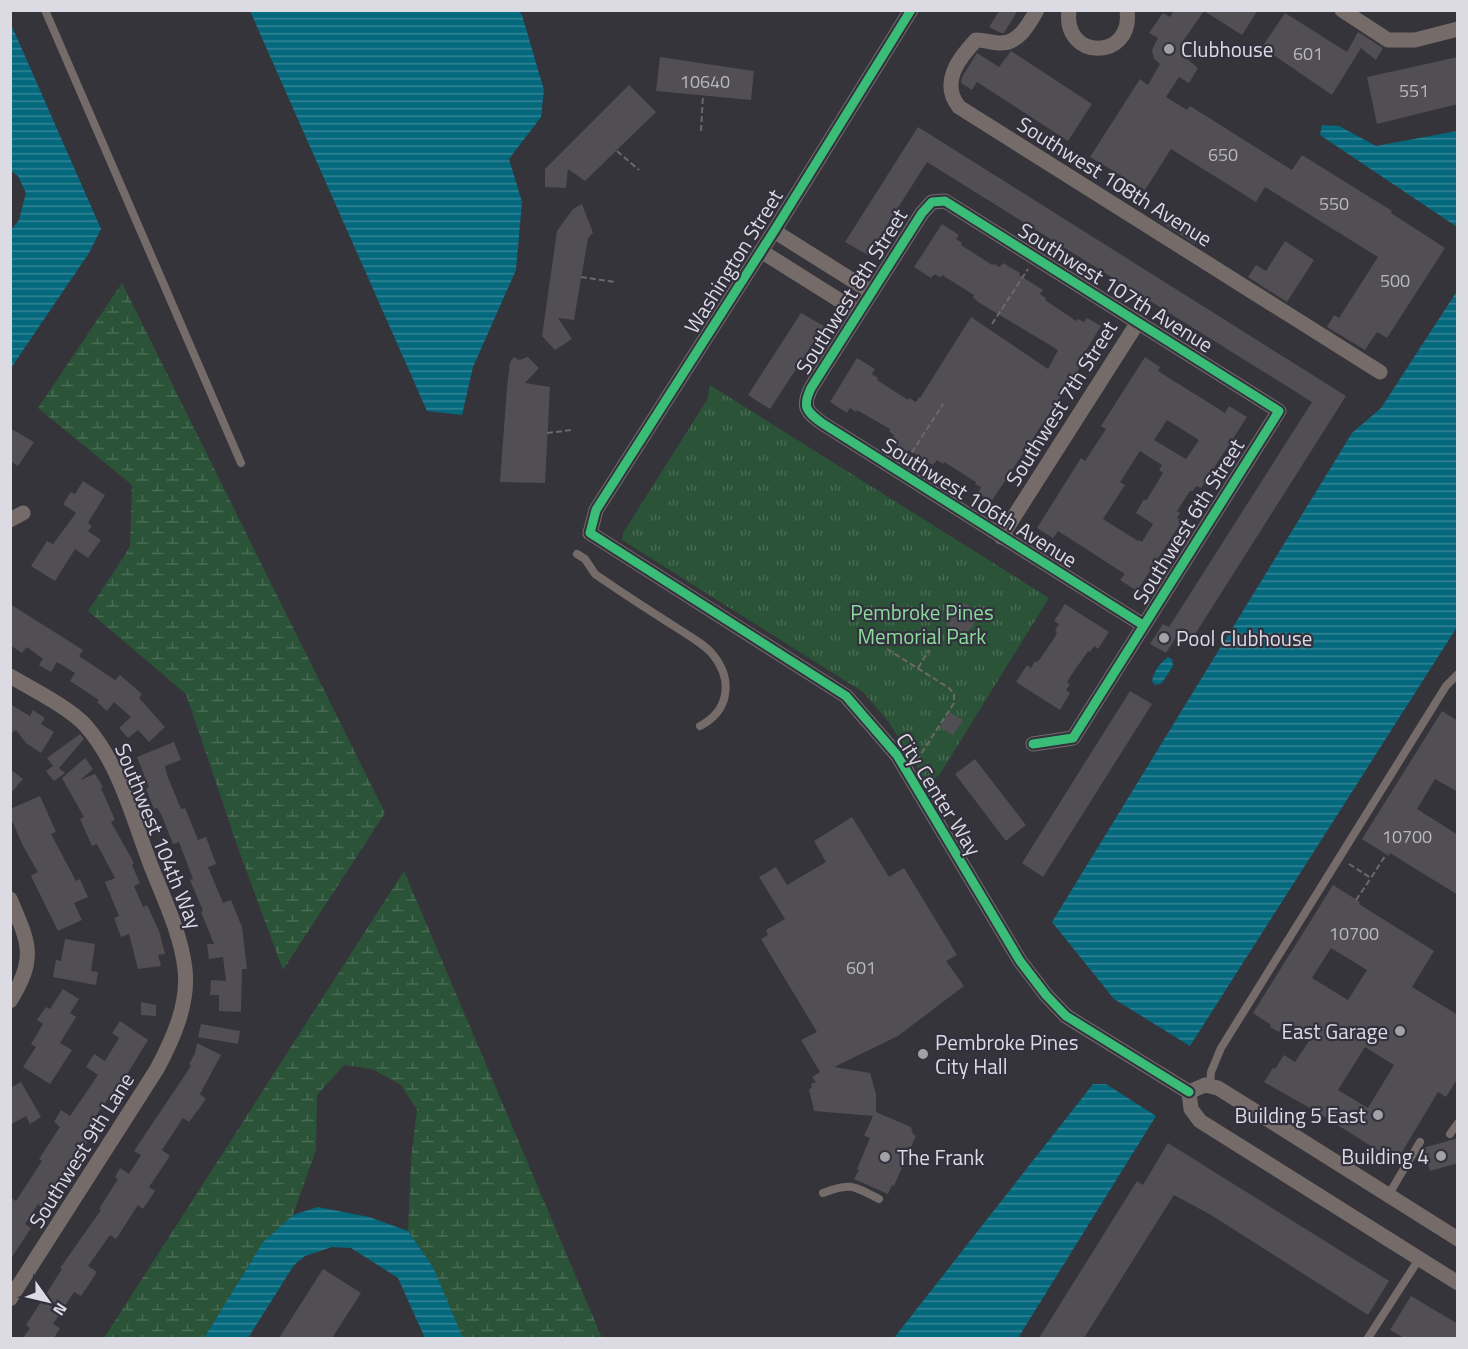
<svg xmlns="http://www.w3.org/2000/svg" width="1468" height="1349" font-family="'Titillium Web',sans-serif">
	<defs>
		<pattern id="wetland-marsh" width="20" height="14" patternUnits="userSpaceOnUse" patternTransform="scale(1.5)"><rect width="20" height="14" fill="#2b5337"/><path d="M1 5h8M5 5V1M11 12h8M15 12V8" fill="none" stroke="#496b54"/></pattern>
		<pattern id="park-tufts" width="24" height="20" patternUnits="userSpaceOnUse" patternTransform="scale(1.5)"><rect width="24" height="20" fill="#2b5337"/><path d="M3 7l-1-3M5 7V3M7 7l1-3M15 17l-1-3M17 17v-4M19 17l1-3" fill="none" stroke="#496b54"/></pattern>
		<pattern id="water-rules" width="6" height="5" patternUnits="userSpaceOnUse" patternTransform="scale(1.5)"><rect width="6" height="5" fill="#05697d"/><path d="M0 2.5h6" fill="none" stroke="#358595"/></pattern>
	</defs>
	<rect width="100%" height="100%" fill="#35343b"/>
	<g fill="url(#wetland-marsh)">
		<polygon points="122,283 385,813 283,970 238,848 186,694 88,611 130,547 132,485 38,408"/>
		<polygon points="404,871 602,1338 463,1338 433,1267 408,1231 411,1160 417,1110 401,1085 372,1069 344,1065 317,1095 316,1150 293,1215 263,1242 204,1338 104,1338"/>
	</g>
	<polygon fill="url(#park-tufts)" points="710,385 1049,598 940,774 928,785 888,721 863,692 622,540 623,533 707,400"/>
	<g fill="url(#water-rules)">
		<polygon points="519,11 522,15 544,90 541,117 509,159 522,202 516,270 473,367 462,415 427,411 250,11"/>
		<polygon points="10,22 101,229 89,253 11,368 11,230 19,220 26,193 18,176 11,171"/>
		<polygon points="1322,125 1339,126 1376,146 1457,131 1457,227 1320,135"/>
		<polygon points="1457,291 1457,627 1190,1046 1114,999 1052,922 1352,433 1381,408"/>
		<path d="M1168,657L1172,659L1173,666L1162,683L1155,685L1152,681C1154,671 1160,663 1168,657Z"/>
		<polygon points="1093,1084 1106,1084 1156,1116 1018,1338 894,1338"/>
		<polygon points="318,1207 369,1217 408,1231 433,1267 463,1338 425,1338 398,1278 351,1248 332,1247 305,1256 294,1265 248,1338 204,1338 263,1242 293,1215"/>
	</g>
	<g fill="#514e54" fill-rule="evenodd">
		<polygon points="1000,10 1018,10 1004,33 1001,33 989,27"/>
		<polygon points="1174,10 1258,10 1242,35 1204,11 1183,41 1186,47 1181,54 1198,68 1189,83 1179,77 1166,97 1187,110 1190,106 1292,170 1302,155 1392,211 1391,213 1445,248 1387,338 1377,332 1365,350 1327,327 1334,315 1339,318 1378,257 1265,187 1256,202 1171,149 1145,190 1090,157 1140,79 1148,85 1160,64 1154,59 1152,50 1158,38 1149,33 1163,13 1170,17"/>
		<polygon points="1285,13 1347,52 1358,32 1383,48 1376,60 1361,48 1332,95 1262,47"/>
		<polygon points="1011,51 1092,104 1068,141 977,82 972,90 961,83 962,77 977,53 999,67"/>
		<polygon points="660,57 754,71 751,100 656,91"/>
		<polygon points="1458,57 1458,104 1377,124 1367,77"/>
		<polygon points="629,85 656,112 585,181 568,169 566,188 545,187 545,169"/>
		<polygon points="918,127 1346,396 1194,636 1182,628 1166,653 1150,644 1163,624 1169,627 1312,402 927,162 868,255 845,242"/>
		<polygon points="582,204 593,233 588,238 574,320 558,318 572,339 555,350 542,336 557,231 573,209"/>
		<polygon points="1166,210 1203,232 1195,244 1159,221"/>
		<polygon points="942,224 959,235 956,239 962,243 961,245 992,265 994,264 1000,267 1003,263 1020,273 1019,275 1043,290 1040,294 1046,298 1045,300 1076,321 1078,319 1084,322 1087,318 1101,326 1077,365 1080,367 991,502 978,493 981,487 975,484 976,482 944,462 943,464 937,460 933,465 909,450 908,452 891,441 894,435 889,431 890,429 857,410 856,412 850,408 847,413 830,402 857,358 875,369 872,374 878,378 877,380 908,400 909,398 916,402 919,397 920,398 971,317 1048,369 1058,350 978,302 973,297 974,295 942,275 941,278 935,274 931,278 914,267"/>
		<polygon points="1285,241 1314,260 1287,302 1248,277 1256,265 1266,271"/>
		<polygon points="801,313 824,326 770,409 748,395"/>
		<polygon points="514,357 519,360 528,357 539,368 525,383 550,387 545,483 500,482 507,387 510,362"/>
		<path d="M1145,357L1160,367L1158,371L1225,413L1229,406L1247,417L1201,488L1196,486L1193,491H1190L1177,511L1180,513L1177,518L1182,521L1137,591L1120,580L1125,574L1058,531L1053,538L1037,528L1081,458L1085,461L1106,429L1101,426ZM1167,420L1199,440L1186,459L1154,440ZM1140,451L1162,465L1159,470L1163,473L1146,501L1144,499L1136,513L1153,524L1142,542L1139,540L1138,541L1103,519L1125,485L1120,482Z"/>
		<polygon points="10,428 34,442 18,466 10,461"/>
		<polygon points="83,481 105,495 88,523 92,526 88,531 101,540 88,558 75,549 55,581 31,566 47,541 53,544 76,513 63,504 71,492 75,494"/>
		<circle cx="960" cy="618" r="15"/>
		<polygon points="10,604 83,650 79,656 115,680 120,675 142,694 139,698 165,727 149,742 138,730 128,738 119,728 131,717 114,702 107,711 97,702 99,700 70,681 75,673 57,662 51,672 39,665 43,659 27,647 22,653 10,645"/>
		<polygon points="1065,604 1109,632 1098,649 1094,646 1090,652 1088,651 1070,677 1067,683 1070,684 1066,690 1070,693 1060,710 1016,682 1027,665 1031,668 1035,661 1037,662 1040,659 1055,637 1057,632 1055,630 1059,624 1054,621"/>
		<polygon points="1130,691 1152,704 1043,877 1022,863"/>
		<polygon points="10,704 30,716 33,710 45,718 41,724 54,732 41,753 26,743 16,730 10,734"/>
		<polygon points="1442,711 1458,721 1458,792 1435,779 1417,809 1458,835 1458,895 1390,853 1389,856 1362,839"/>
		<polygon points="949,712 963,720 953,735 940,727"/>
		<polygon points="80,734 84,739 59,768 65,773 54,781 46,771 53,766 47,758"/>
		<polygon points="174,742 181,760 165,766 167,775 181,809 185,808 198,840 206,837 216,864 208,867 223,903 231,900 242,927 247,969 242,969 241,1012 219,1011 219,995 210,995 211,980 226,981 223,957 209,959 207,944 214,944 201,912 203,911 190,880 193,879 179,842 173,844 161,814 157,808 154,809 146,789 149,787 137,757"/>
		<polygon points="85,758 93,769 80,780 95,774 103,787 101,788 115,820 111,822 134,863 132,865 140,883 134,886 143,907 147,905 159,931 165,954 158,955 161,966 138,969 129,934 121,937 114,918 119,916 105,882 115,878 97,844 92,846 80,819 84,817 62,778"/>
		<polygon points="975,759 1026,825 1006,841 955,774"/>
		<polygon points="10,769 23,779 10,794"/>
		<polygon points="40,796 56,832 51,834 76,881 80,879 88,897 74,903 82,920 58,931 31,876 38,872 23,846 10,816 10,809"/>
		<polygon points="852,817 889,877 904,868 957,955 946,961 964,986 898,1036 834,1067 870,1073 876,1094 876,1112 911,1127 913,1134 916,1136 894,1186 892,1185 888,1194 854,1179 859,1170 857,1169 870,1138 864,1136 873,1116 814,1111 809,1089 812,1088 811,1084 816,1082 812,1077 820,1072 801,1040 817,1032 761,939 768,935 766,930 785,919 759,877 776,867 787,885 826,862 814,841"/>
		<path d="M1333,885L1360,902L1359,904L1434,951L1412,987L1458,1015V1078L1446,1097L1438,1092L1396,1162L1322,1115L1264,1082L1273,1068L1275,1069L1284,1055L1295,1062L1311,1038L1285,1022L1279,1032L1270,1027L1271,1025L1253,1013ZM1331,948L1367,970L1348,1000L1312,978ZM1365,1047L1394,1065L1368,1108L1338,1090Z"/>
		<polygon points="65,939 95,944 91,971 98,972 96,985 53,977 56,960 61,961"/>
		<polygon points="63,989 79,999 70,1013 76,1017 60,1043 72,1050 50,1084 23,1067 36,1047 31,1044 43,1024 37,1020 46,1007 50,1009"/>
		<polygon points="141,1002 156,1005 156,1016 141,1015"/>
		<polygon points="120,1021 148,1040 115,1094 112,1093 92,1121 101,1126 94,1137 91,1136 82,1150 81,1149 43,1208 38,1204 25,1224 31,1228 10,1260 10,1197 16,1201 42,1161 39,1159 60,1127 54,1122 61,1110 70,1116 98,1075 86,1067 94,1054 105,1061 119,1038 112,1033"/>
		<polygon points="201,1024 240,1031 238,1044 198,1037"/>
		<polygon points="197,1043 221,1055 200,1094 206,1099 189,1122 183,1118 162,1150 170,1156 149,1187 155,1191 143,1209 138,1205 116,1239 110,1235 88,1266 97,1272 81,1296 74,1292 53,1324 60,1328 54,1338 23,1338 30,1328 26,1325 62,1269 60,1268 101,1210 99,1209 118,1179 115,1177 120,1168 129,1174 141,1155 134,1151 191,1066 189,1064 195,1053"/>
		<polygon points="21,1082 41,1117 30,1124 26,1116 10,1125 10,1088"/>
		<polygon points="1458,1138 1458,1163 1430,1171 1423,1148"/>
		<polygon points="1168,1143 1389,1281 1368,1315 1211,1215 1174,1195 1084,1338 1039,1338 1137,1181 1143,1185"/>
		<polygon points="323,1269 361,1293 332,1338 279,1338"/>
		<polygon points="1411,1296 1458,1324 1458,1338 1404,1338 1390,1330"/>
	</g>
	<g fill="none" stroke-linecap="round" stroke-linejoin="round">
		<g stroke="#6d6868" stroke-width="2" stroke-dasharray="6 3" stroke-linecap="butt">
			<polyline points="701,131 703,95"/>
			<polyline points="617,151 639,170"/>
			<polyline points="581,277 615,282"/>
			<polyline points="992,324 1028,269"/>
			<polyline points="547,433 571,430"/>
			<polyline points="907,460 943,404"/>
			<polyline points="887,649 949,688 954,694 954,703 917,760"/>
			<polyline points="918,668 929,650"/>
			<polyline points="1349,864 1371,878 1385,856"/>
			<polyline points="1356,900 1371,878"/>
		</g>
		<g stroke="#756c69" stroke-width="8">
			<polyline points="45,10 241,463"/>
			<path d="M577,554L585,559L595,574C622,593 649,610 677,628C689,636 705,644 714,656C733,681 729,711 700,726"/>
			<polyline points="1210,1086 1211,1072 1221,1048 1446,686 1458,674"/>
			<polyline points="1450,1134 1458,1123"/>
			<path d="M823,1193C850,1182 854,1186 879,1199"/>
			<polyline points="1389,1194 1420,1142"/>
			<polyline points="1368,1338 1419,1259"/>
		</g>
		<g stroke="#756c69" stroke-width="15">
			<polyline points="911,10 774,231 596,510 590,533 846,696 897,755 1020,961 1046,995 1066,1016 1189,1092"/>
			<path d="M1037,10C1029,24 1019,43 1001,43C993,43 985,40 976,40C958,59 940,83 959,107L1380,372"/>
			<path d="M1069,10C1062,61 1134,61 1127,10"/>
			<polyline points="1342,10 1388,40 1415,40 1458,29"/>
			<polyline points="774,231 871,292"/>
			<polyline points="761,251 858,312"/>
			<polyline points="10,520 23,513"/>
			<polyline points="1001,537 1138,322"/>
			<path d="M10,676C32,689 70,708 86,726C120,765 133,819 151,866C164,899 181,934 185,969C189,1004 173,1039 157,1069L10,1299"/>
			<path d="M1033,744L1073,738L1279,411L945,201L932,202L922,213L811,388C802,407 806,411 822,423L1143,625"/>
			<path d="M10,899C29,943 37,958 10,1001"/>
			<polyline points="1189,1092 1191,1109 1200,1121 1458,1283"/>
			<polyline points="1189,1092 1205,1085 1218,1088 1458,1239"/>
		</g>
		<defs>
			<g id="cycleway">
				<polyline points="911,10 774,231 596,510 590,533 846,696 897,755 1020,961 1046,995 1066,1016 1189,1092"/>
				<path d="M1033,744L1073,738L1279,411L945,201L932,202L922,213L811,388C802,407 806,411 822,423L1143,625"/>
			</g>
		</defs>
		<use href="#cycleway" stroke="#33313e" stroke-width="13"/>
		<use href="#cycleway" stroke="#3abd76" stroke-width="9"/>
	</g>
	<g fill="#a2a1a8" stroke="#33313e" stroke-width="2">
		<circle cx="1169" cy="49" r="6"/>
		<circle cx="1164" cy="638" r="6"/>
		<circle cx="1400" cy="1031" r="6"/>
		<circle cx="923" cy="1054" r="6"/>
		<circle cx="1378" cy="1115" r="6"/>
		<circle cx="1441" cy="1156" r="6"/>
		<circle cx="885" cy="1157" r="6"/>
	</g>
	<g text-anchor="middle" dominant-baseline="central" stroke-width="4.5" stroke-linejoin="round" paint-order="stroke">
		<g font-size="18" fill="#b9b8bf">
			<text x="1308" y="53">601</text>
			<text x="705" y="81">10640</text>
			<text x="1414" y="90">551</text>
			<text x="1223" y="154">650</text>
			<text x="1334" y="203">550</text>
			<text x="1395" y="280">500</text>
			<text x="1407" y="836">10700</text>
			<text x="1354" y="933">10700</text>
			<text x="861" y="967">601</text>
		</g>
		<g font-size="21" fill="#dcdbe3" stroke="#33313e" text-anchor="start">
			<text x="1181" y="49">Clubhouse</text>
			<text x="1176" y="638">Pool Clubhouse</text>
			<text x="1388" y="1031" text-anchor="end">East Garage</text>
			<text x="935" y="1042">Pembroke Pines<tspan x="935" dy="24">City Hall</tspan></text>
			<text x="1366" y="1115" text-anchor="end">Building 5 East</text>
			<text x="1429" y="1156" text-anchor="end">Building 4</text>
			<text x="897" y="1157">The Frank</text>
		</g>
		<g font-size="21" fill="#dcdbe3" stroke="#33313e">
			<text transform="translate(1115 181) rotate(32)">Southwest 108th Avenue</text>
			<text transform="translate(733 261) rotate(-58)">Washington Street</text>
			<text transform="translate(1116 287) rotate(32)">Southwest 107th Avenue</text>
			<text transform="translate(851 291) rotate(-58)">Southwest 8th Street</text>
			<text transform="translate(1061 403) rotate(-58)">Southwest 7th Street</text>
			<text transform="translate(980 502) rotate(32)">Southwest 106th Avenue</text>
			<text transform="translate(1188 521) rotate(-58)">Southwest 6th Street</text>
			<text transform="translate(939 794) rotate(58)">City Center Way</text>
			<text transform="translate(159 836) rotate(68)">Southwest 104th Way</text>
			<text transform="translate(81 1150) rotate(-58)">Southwest 9th Lane</text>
		</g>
		<g font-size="21" fill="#8adb9c" stroke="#33313e">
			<text x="922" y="612">Pembroke Pines<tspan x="922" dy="24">Memorial Park</tspan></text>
		</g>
	</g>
	<rect width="1468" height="1349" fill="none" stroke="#dcdbe3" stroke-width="24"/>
	<g transform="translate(48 1301) rotate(124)" stroke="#33313e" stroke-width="4.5" paint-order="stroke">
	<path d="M0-4.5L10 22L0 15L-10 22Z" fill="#dcdbe3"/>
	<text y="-9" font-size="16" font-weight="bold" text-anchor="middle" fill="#dcdbe3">N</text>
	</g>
</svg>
